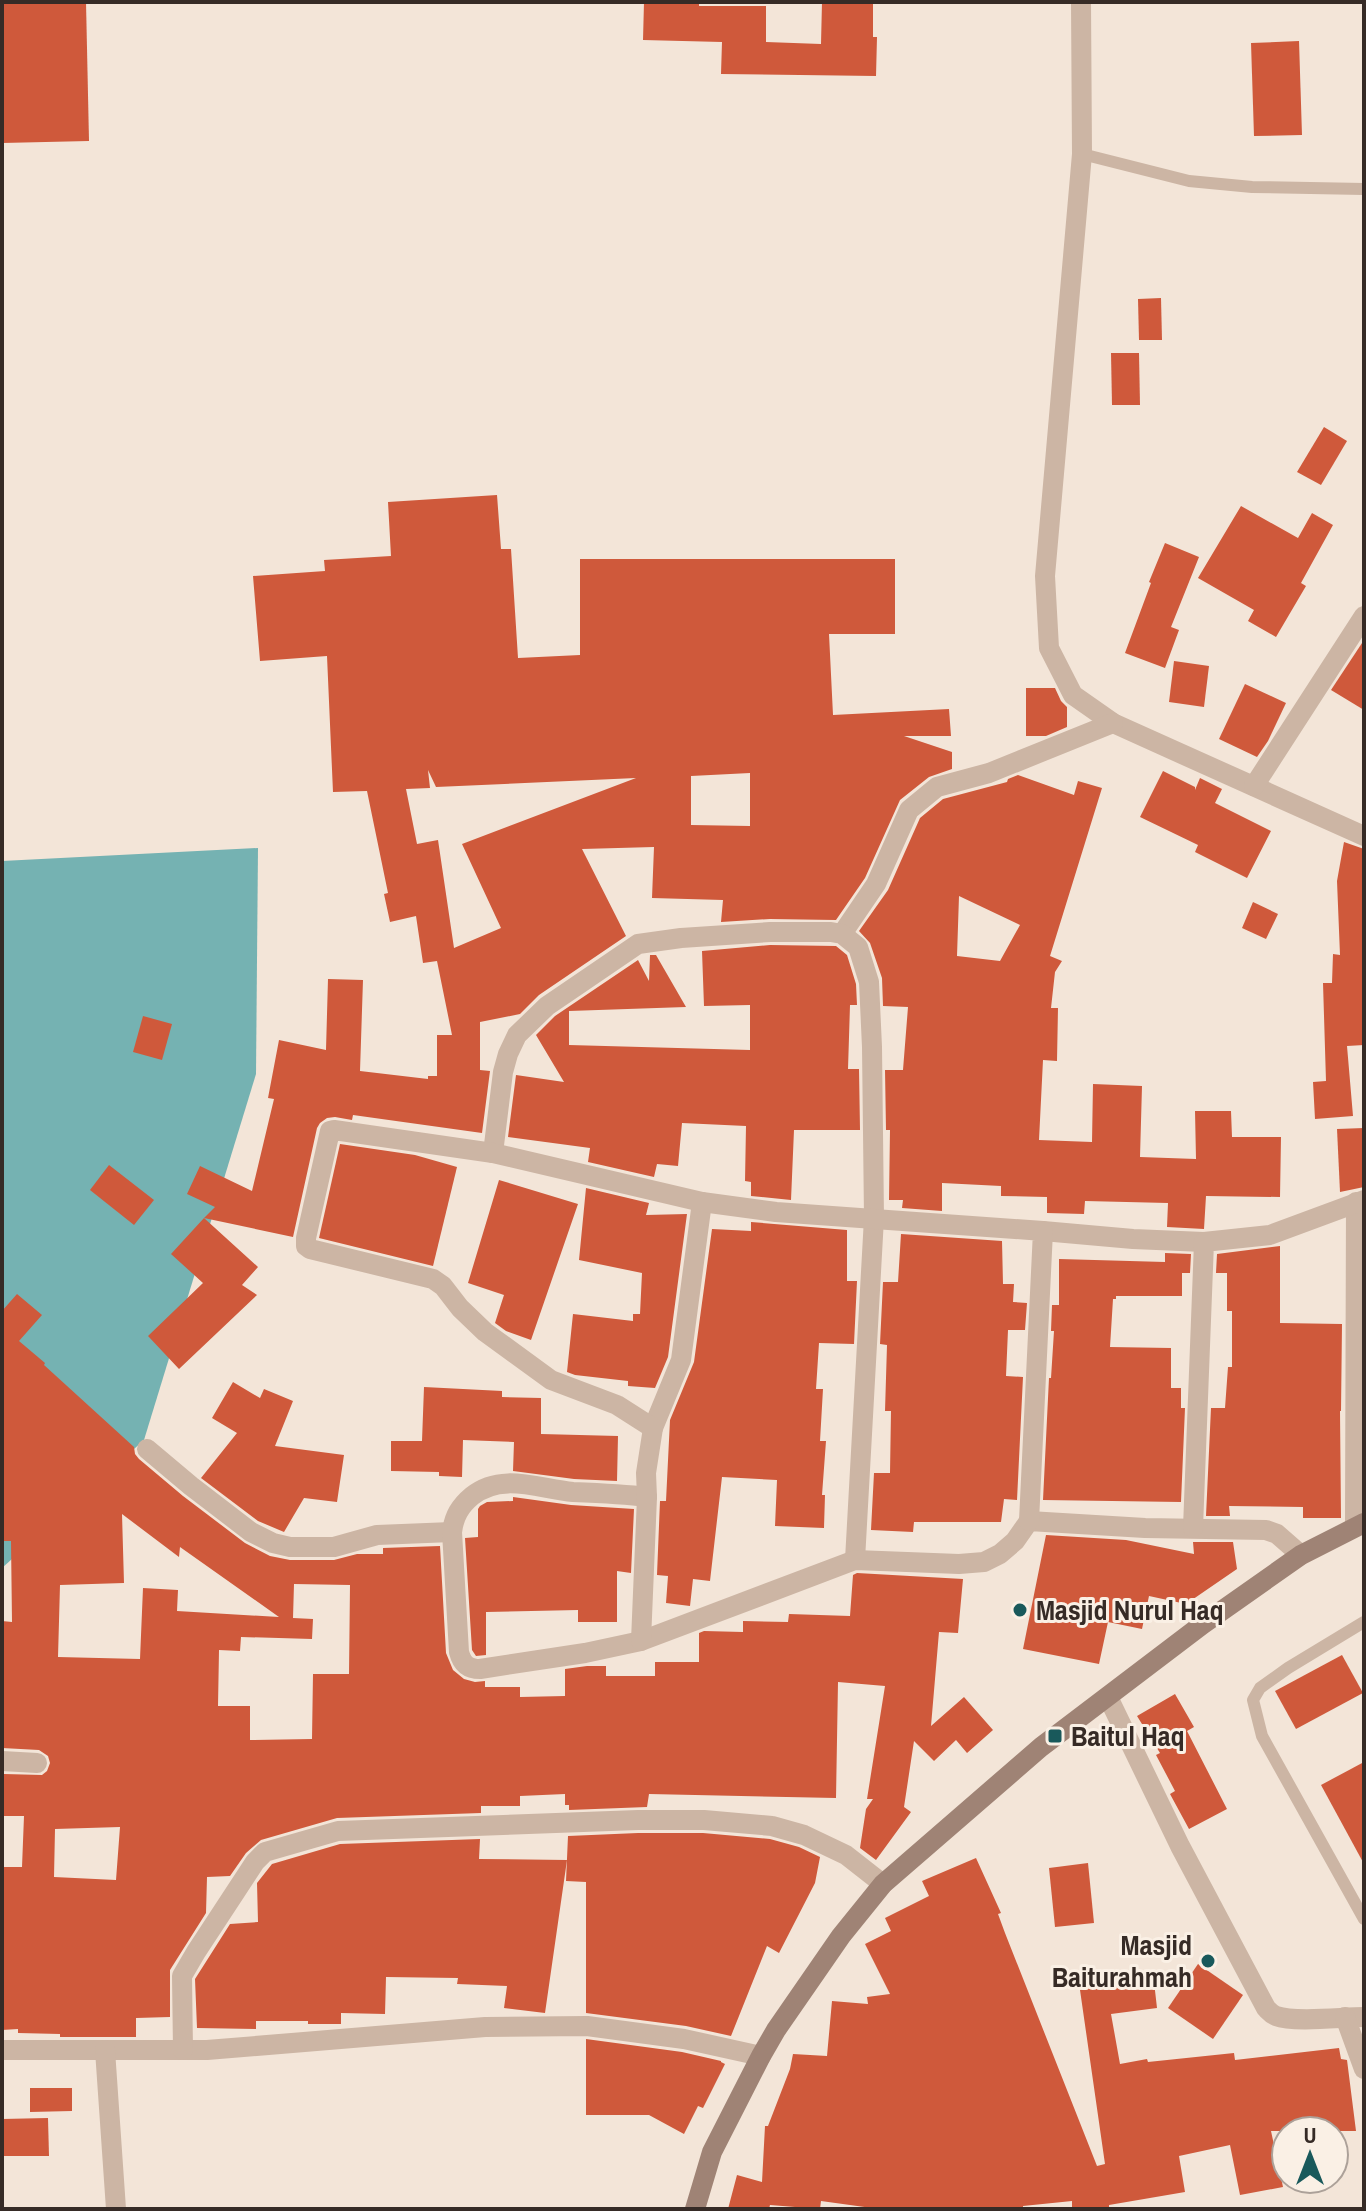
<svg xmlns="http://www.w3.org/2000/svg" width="1366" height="2211" font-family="'Archivo Narrow',sans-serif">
	<rect width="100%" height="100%" fill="#f3e5d8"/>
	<polygon fill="#75b2b2" points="258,848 256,1074 144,1440 2,1568 2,861"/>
	<g fill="#cf593b" fill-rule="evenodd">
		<polygon points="2,2 86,2 89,141 2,143"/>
		<polygon points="644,2 699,2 699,6 766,6 766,42 821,44 822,2 873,2 873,37 877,37 876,76 721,74 722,42 643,40"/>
		<polygon points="1299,41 1302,135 1254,136 1251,43"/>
		<polygon points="1161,298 1162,340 1139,340 1138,299"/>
		<polygon points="1111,353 1139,353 1140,405 1112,405"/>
		<polygon points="1324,427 1347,441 1321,485 1297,472"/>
		<path d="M497,495L501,549H511L518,658L580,655V559H895V634H829L833,715L949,709L951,736H904L952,752V769L929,777L900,800L865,878L836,920L770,919L721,922L723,900L652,898L654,847L582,849L626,936L539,995L520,1014L480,1022V1070L490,1071L482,1133L353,1115L352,1120L335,1117L327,1118L320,1123L317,1128L293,1237L204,1218L215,1207L187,1194L200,1166L252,1191L274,1099L268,1098L279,1040L326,1050L328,979L363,980L360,1071L428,1079V1076H437V1035H452L437,961L423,963L416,916L390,922L384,894L388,893L367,791L333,792L327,656L260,661L253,576L325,571L324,560L391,556L388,502ZM428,770L436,787L636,778L462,844L501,928L454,948L438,840L417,844L406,789L430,788ZM750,773V826L691,825V776Z"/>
		<polygon points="1241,506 1298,538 1312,513 1333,525 1301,583 1306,586 1276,637 1248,621 1254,610 1198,578"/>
		<polygon points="1165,543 1199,557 1171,627 1179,630 1165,668 1125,653 1151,583 1149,582"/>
		<polygon points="1364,640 1364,710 1331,690"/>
		<polygon points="1174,661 1209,666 1204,707 1169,702"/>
		<polygon points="1245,684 1286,703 1268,741 1257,757 1219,739"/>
		<polygon points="1026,688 1055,688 1061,701 1067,707 1067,727 1046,736 1026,736"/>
		<polygon points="1163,771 1195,787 1195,790 1200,778 1222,789 1215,803 1271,831 1247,878 1195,852 1198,845 1140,817"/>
		<path d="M1018,775L1074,795L1078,781L1102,788L1050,956L1062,961L1055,972L1051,1008H1058L1057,1061L1043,1060L1039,1140L1092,1142L1093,1084L1142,1086L1140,1157L1196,1159L1195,1111H1231L1232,1137H1281L1280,1197L1206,1196L1204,1229L1167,1227L1168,1203L1085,1201L1084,1214L1047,1213V1197L1001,1196V1186L942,1183V1211L902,1208L903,1200H889L890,1130H886L885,1070H903L908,1007L883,1006L882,978L870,943L859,931L888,890L920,818L943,799L1007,782L1008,779ZM959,896L1020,925L1000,961L957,956Z"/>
		<polygon points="1344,842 1364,849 1364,1045 1347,1046 1353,1116 1315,1119 1313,1082 1326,1081 1323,983 1332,983 1333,954 1340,955 1337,881"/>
		<polygon points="1253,902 1278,914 1266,939 1242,928"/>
		<polygon points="770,945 836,946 847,955 856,984 857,1005 850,1005 848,1069 859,1069 860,1130 794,1130 791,1200 751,1196 751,1182 745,1181 746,1126 682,1123 678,1166 657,1164 654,1177 588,1162 590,1148 508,1137 516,1075 564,1082 536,1035 555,1016 638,960 649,981 650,955 656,955 686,1007 569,1011 569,1045 750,1050 750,1005 704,1006 702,951"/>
		<polygon points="143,1016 172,1024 162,1060 133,1052"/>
		<polygon points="1364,1128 1364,1187 1340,1192 1337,1129"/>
		<polygon points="340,1144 415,1155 457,1167 433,1266 319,1238"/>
		<polygon points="109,1165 154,1200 134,1225 90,1190"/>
		<polygon points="499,1180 578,1204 531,1340 506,1331 495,1323 504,1295 468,1283"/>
		<polygon points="586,1188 649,1203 646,1215 687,1214 668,1357 655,1388 628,1386 628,1381 575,1375 567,1372 573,1314 633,1321 633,1314 640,1314 642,1273 579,1260"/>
		<polygon points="204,1218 258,1267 242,1285 257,1295 179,1369 148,1336 203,1283 171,1254"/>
		<polygon points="751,1222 847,1230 847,1281 857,1281 854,1344 819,1343 816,1389 823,1389 820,1441 826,1441 822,1495 825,1495 824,1528 775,1526 777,1480 722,1477 710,1581 693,1579 690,1606 666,1603 668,1576 657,1575 660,1501 666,1501 670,1420 694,1362 712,1229 751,1231"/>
		<polygon points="901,1234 1002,1241 1003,1284 1014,1284 1013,1302 1027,1303 1025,1330 1008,1330 1006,1376 1023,1377 1017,1500 1004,1499 1001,1522 914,1522 913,1532 871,1530 874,1473 890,1473 891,1411 885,1411 887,1345 880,1344 883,1282 898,1282"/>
		<polygon points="1280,1246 1280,1323 1342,1324 1341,1411 1340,1411 1341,1518 1303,1518 1303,1507 1229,1506 1230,1516 1206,1516 1211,1408 1225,1408 1228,1367 1232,1367 1232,1311 1227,1311 1227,1273 1216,1273 1217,1254"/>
		<polygon points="1165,1253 1191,1254 1190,1273 1182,1273 1182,1296 1116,1296 1116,1299 1113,1299 1110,1347 1171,1348 1171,1388 1181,1388 1181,1408 1185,1408 1181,1502 1043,1500 1049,1378 1051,1378 1054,1331 1051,1331 1052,1305 1059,1305 1059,1259 1165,1262"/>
		<path d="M17,1294L42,1315L19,1341L45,1363L44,1365L134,1447L135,1454L139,1459L183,1496L245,1543L270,1556L290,1560H334L357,1554H383V1548L440,1546L446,1653L453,1670L464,1679L475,1682L485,1681V1687H520V1697L565,1696V1669L587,1666H606V1676H655V1662H699V1633L704,1631L743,1632V1621L788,1622L789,1614L850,1616L853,1575L857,1573L963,1579L958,1633L939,1632L931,1726L964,1697L993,1730L967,1753L956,1740L934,1761L914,1741L904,1807L911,1812L876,1860L860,1848L866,1809L873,1799H867L885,1686L838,1682L836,1798L649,1794L647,1807L569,1810V1805H565V1794L520,1796V1806H481V1813L337,1818L261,1840L246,1853L230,1876L207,1877L206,1913L170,1970V2017L136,2018V2037H60V2034L18,2033V2029L2,2030V1867H22L24,1816H4V1774L42,1775L47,1771L50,1763L48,1756L39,1750L2,1748V1621L12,1622L11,1541H2V1311ZM122,1514L179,1557L180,1547L279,1617L177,1611L178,1590L143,1588L140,1659L58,1657L60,1585L124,1583ZM294,1584L350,1585L349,1674H313L312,1739L250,1740V1706H218L219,1650L240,1651L241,1637L312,1639L313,1619L293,1618ZM120,1827L116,1880L54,1877L55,1829Z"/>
		<polygon points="233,1382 260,1398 264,1389 293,1401 275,1446 344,1455 337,1502 304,1498 284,1532 258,1521 201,1478 237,1433 212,1418"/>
		<polygon points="424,1387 502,1391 502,1397 541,1398 541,1434 618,1436 617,1481 574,1479 513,1471 514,1442 463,1440 462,1477 439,1476 439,1472 391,1471 391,1441 422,1441"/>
		<polygon points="513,1497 571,1505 634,1509 631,1573 617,1571 617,1622 578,1622 578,1610 486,1612 486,1655 476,1656 472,1650 465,1538 478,1537 478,1509 480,1506 487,1502 513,1501"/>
		<polygon points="1046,1535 1126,1540 1194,1554 1193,1542 1233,1542 1237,1569 1186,1604 1149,1596 1142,1629 1108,1622 1099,1664 1023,1649"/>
		<polygon points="1342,1655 1363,1693 1296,1729 1275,1691"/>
		<polygon points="1175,1694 1194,1727 1187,1731 1227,1809 1189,1829 1170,1794 1175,1791 1156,1755 1160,1753 1137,1716"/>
		<polygon points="1364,1762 1364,1864 1321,1785"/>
		<polygon points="638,1833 703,1833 770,1839 799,1847 820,1857 815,1883 779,1953 767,1946 731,2036 686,2026 586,2013 586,1882 566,1881 568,1836"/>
		<polygon points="480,1839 479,1859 567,1860 545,2013 504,2008 507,1986 457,1984 458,1978 386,1977 385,2014 341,2013 341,2024 308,2024 308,2021 256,2021 256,2029 197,2028 195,1979 230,1924 258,1922 257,1883 272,1864 340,1844"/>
		<polygon points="976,1858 1001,1913 998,1914 1005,1933 1097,2166 1105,2164 1079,1983 1153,1973 1157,2008 1111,2014 1120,2064 1147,2059 1148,2062 1234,2053 1235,2060 1339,2048 1341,2059 1347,2060 1356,2131 1271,2131 1283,2187 1240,2195 1230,2145 1179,2156 1185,2192 1109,2205 1109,2207 1072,2209 1072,2201 1023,2206 1023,2209 879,2209 821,2201 820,2209 770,2205 769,2209 728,2209 737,2175 762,2182 765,2126 768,2126 790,2069 793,2054 827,2056 832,2001 868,2004 867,1997 890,1994 865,1944 891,1931 885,1918 929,1896 922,1881"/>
		<polygon points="1088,1863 1094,1923 1055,1927 1049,1868"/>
		<polygon points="1198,1964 1243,1995 1213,2039 1168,2008"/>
		<polygon points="586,2039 682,2052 721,2061 721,2062 725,2064 703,2108 698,2106 684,2134 649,2115 586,2115"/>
		<polygon points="30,2088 72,2088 72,2111 30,2112"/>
		<polygon points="48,2118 49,2156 2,2156 2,2119"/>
	</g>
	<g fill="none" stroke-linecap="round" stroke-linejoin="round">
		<g stroke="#ccb5a4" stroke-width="12">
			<polyline points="1082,154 1189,181 1252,187 1364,189"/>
			<polyline points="1364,1622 1288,1668 1260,1688 1253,1700 1262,1736 1364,1919"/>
		</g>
		<polyline stroke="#ccb5a4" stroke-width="20" points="1043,1231 1133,1239 1204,1242"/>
		<g stroke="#ccb5a4" stroke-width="20">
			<polyline points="1081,2 1082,154 1045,576 1049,648 1073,695 1113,723 1364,836"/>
			<polyline points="1254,786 1364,616"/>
			<polyline points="842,934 876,884 909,810 937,787 989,773 1113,723"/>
			<polyline points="493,1153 503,1072 508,1054 517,1035 547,1006 638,944 681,938 770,932 831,932 842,934 858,947 869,982 872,1047 874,1218 855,1560"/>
			<polyline points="653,1428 681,1360 702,1202"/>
			<polyline points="147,1449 191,1486 251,1532 273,1543 290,1547 334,1547 377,1535 452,1532"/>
			<path d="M647,1497C623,1494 598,1493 573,1492C539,1489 502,1472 472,1496C460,1506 454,1516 452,1532L459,1652C462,1664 468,1669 480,1669L585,1653L641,1641L855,1560L959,1564L984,1562L1000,1554L1015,1541L1029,1521L1145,1528L1266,1530L1277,1534L1301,1555"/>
			<polyline points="1355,1526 1356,1202"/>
			<polyline points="1193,1528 1204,1242 1270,1235 1364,1200"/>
			<polyline points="641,1641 647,1497 646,1473 653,1428 617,1405 551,1380 485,1332 460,1308 443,1286 433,1279 310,1249 306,1246 306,1238 330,1131 334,1130 493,1153 702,1202 776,1212 1043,1231 1029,1521"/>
			<path d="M1108,1697L1180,1846L1266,2008C1269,2011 1271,2014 1276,2016C1295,2023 1342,2017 1364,2017"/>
			<polyline points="2,1761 37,1763"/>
			<polyline points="1345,2017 1364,2069"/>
			<polyline points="2,2050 207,2050 485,2027 587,2026 684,2039 761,2056"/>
			<polyline points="105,2050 116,2209"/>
			<polyline points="183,2050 182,1976 196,1952 255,1862 265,1852 338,1831 638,1820 704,1820 772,1826 804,1835 846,1855 883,1884"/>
		</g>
		<polyline stroke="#9f8375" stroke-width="20" points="695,2209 712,2152 761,2056 776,2030 841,1936 883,1884 1041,1747 1203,1624 1301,1555 1364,1523"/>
	</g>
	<g fill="#19595b" stroke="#faf0e5" stroke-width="3">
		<circle cx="1020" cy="1610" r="8"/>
		<rect x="1047" y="1728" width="16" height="16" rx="4"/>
		<circle cx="1208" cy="1961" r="8"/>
	</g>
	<g text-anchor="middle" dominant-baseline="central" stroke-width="6" stroke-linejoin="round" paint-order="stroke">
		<g font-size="28" font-weight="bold" fill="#362b26" stroke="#faf0e5" text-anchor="start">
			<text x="1036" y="1610">Masjid Nurul Haq</text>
			<text x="1071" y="1736">Baitul Haq</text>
			<text x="1192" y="1945" text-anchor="end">Masjid<tspan x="1192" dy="32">Baiturahmah</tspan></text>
		</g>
	</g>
	<rect width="1366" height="2211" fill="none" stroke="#362b26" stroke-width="8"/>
	<g transform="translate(1310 2155)"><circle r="38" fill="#faf0e5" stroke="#aca199" stroke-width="2"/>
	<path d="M0-6L14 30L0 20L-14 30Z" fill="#19595b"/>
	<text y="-12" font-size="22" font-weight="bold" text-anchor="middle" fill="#362b26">U</text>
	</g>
</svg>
